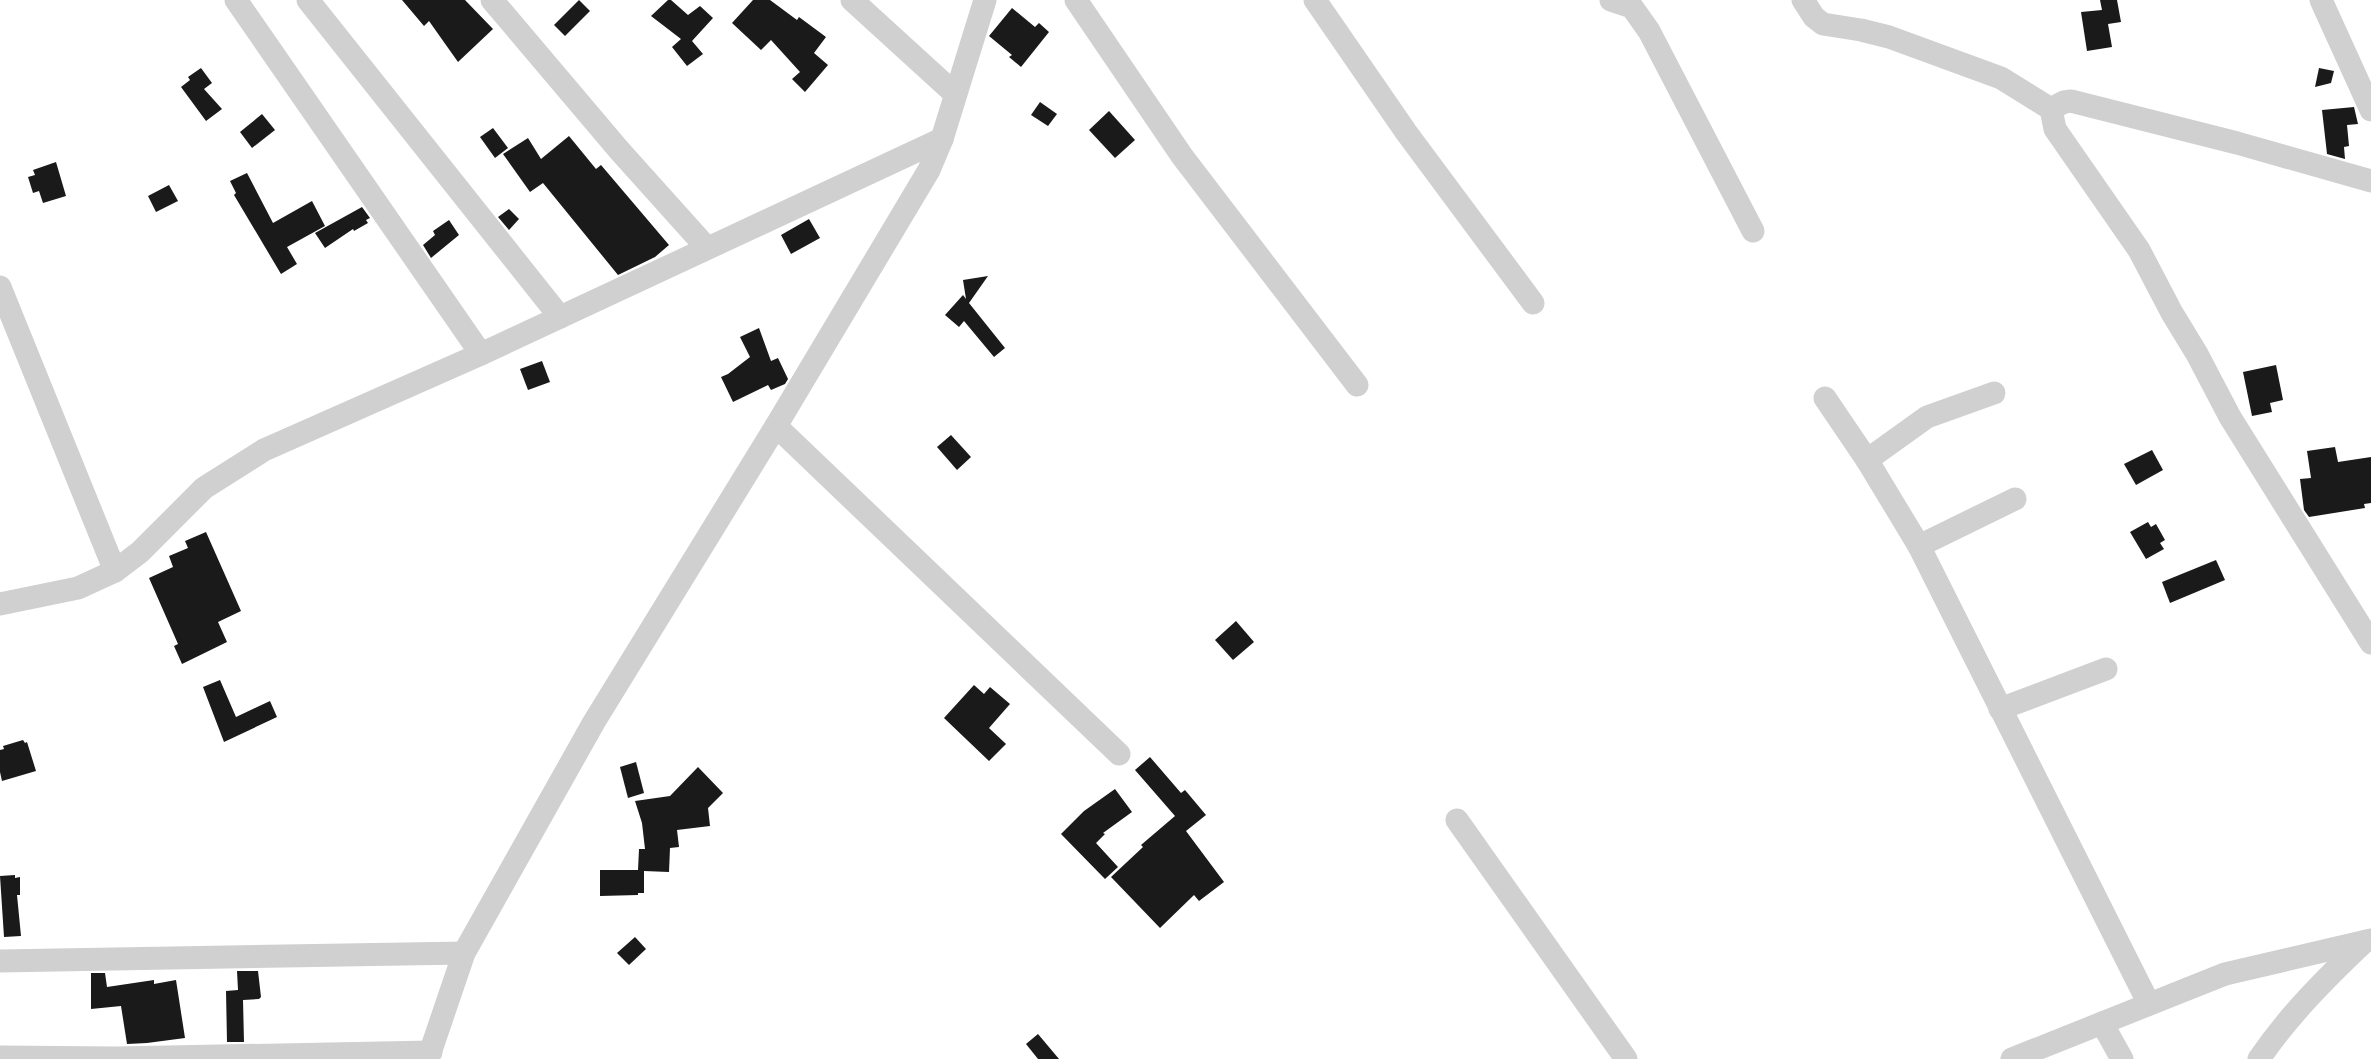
<svg xmlns="http://www.w3.org/2000/svg" width="2371" height="1059" font-family="Rubik,sans-serif">
	<rect width="100%" height="100%" fill="#fff"/>
	<g fill="#1a1a1a">
		<polygon points="402,0 465,0 493,29 458,62 429,21 424,26"/>
		<polygon points="579,0 590,11 565,36 554,25"/>
		<polygon points="668,0 671,0 688,15 700,6 713,18 692,41 703,54 687,66 672,47 681,39 651,16"/>
		<polygon points="753,0 770,0 797,20 799,17 826,37 814,53 828,65 805,92 792,79 800,72 771,40 761,50 732,23"/>
		<polygon points="2100,0 2117,0 2121,22 2108,24 2112,47 2087,51 2081,12 2102,10"/>
		<polygon points="1012,8 1035,27 1039,23 1049,32 1021,67 1009,57 1012,55 989,36"/>
		<polygon points="201,68 212,83 204,89 222,109 206,121 181,87 190,80 188,77"/>
		<polygon points="2319,68 2334,71 2331,83 2315,87"/>
		<polygon points="1040,102 1057,114 1048,126 1031,115"/>
		<polygon points="2354,107 2358,124 2347,125 2349,146 2344,147 2345,159 2327,154 2322,110"/>
		<polygon points="1109,111 1135,140 1115,158 1089,130"/>
		<polygon points="262,114 275,130 252,148 240,132"/>
		<polygon points="493,128 508,148 495,158 480,137"/>
		<polygon points="569,136 596,169 601,165 669,245 655,257 618,275 543,183 530,192 503,154 528,138 541,159"/>
		<polygon points="56,162 66,196 43,203 39,191 33,193 28,177 35,175 33,170"/>
		<polygon points="247,173 273,223 312,201 325,226 287,247 297,264 281,274 234,195 236,193 230,181"/>
		<polygon points="169,185 178,201 156,212 148,196"/>
		<polygon points="362,207 370,218 366,220 368,223 354,231 353,229 325,248 315,233"/>
		<polygon points="509,209 519,219 509,230 498,217"/>
		<polygon points="809,219 820,238 791,254 781,235"/>
		<polygon points="449,220 459,235 431,258 423,245 435,235 433,231"/>
		<polygon points="988,276 969,303 1005,348 994,357 964,321 959,327 945,315 963,295 966,299 963,280"/>
		<polygon points="759,328 771,361 778,358 788,379 785,384 771,390 768,385 733,402 721,377 728,374 750,357 740,337"/>
		<polygon points="542,361 550,382 528,390 520,369"/>
		<polygon points="2276,365 2283,400 2270,403 2272,412 2252,416 2243,372"/>
		<polygon points="951,435 971,457 957,470 937,447"/>
		<polygon points="2335,447 2338,462 2371,457 2371,503 2364,504 2365,508 2309,517 2304,510 2300,479 2311,478 2307,451"/>
		<polygon points="2152,450 2163,470 2136,485 2124,464"/>
		<polygon points="2148,522 2151,527 2156,524 2165,540 2160,543 2164,549 2146,559 2130,532"/>
		<polygon points="206,532 241,611 218,622 227,642 182,664 174,646 178,644 149,578 173,567 169,556 188,548 185,541"/>
		<polygon points="2216,560 2225,580 2170,603 2162,582"/>
		<polygon points="1236,621 1254,642 1233,660 1215,640"/>
		<polygon points="220,680 236,717 270,701 277,717 224,742 203,687"/>
		<polygon points="974,685 984,694 990,687 1010,704 989,728 1006,744 989,761 944,718"/>
		<polygon points="23,740 25,743 27,742 36,771 2,781 0,772 0,750 4,749 3,746"/>
		<polygon points="1150,757 1181,793 1185,790 1206,815 1186,831 1224,882 1199,901 1194,895 1160,928 1111,877 1143,847 1141,845 1175,816 1135,770"/>
		<polygon points="636,762 644,793 628,798 620,767"/>
		<polygon points="698,767 723,793 708,808 710,826 677,830 679,847 670,848 669,872 644,871 644,893 638,893 638,895 600,896 600,870 638,870 639,849 645,849 642,823 635,801 670,796"/>
		<polygon points="1115,789 1132,812 1103,833 1105,834 1096,843 1118,867 1105,879 1061,834 1084,811"/>
		<polygon points="15,875 15,878 20,877 20,895 17,895 21,936 4,937 0,876"/>
		<polygon points="635,937 646,949 629,965 617,953"/>
		<polygon points="237,971 258,971 261,997 259,999 243,1000 244,1042 227,1042 226,991 238,990"/>
		<polygon points="91,973 105,973 107,987 154,980 154,984 176,980 185,1038 147,1043 127,1044 121,1006 91,1009"/>
		<polygon points="1038,1034 1059,1059 1038,1059 1026,1044"/>
	</g>
	<g fill="none" stroke-linecap="round" stroke-linejoin="round">
		<g stroke="#d0d0d0" stroke-width="23">
			<polyline points="236,0 481,354"/>
			<polyline points="308,0 560,317"/>
			<polyline points="492,0 619,150 707,248"/>
			<polyline points="852,0 954,93"/>
			<polyline points="1076,0 1182,156 1357,385"/>
			<polyline points="1315,0 1406,132 1533,303"/>
			<polyline points="1611,0 1632,7 1649,31 1753,231"/>
			<polyline points="1803,0 1814,17 1823,24 1861,30 1889,37 2001,78 2051,109 2055,129 2139,250 2172,313 2197,354 2230,417 2371,643"/>
			<polyline points="2321,0 2371,110"/>
			<polyline points="2051,109 2064,102 2071,101 2237,143 2371,181"/>
			<polyline points="0,287 115,571"/>
			<polyline points="1825,398 1867,460 1919,546 2149,1004"/>
			<polyline points="776,426 1119,754"/>
			<polyline points="1867,460 1927,417 1994,393"/>
			<polyline points="1919,546 2015,499"/>
			<polyline points="0,604 78,588 115,571 140,552 204,488 264,450 481,354 942,139"/>
			<polyline points="2000,709 2106,669"/>
			<polyline points="1457,820 1626,1059"/>
			<polyline points="0,961 464,953"/>
			<polyline points="2102,1023 2122,1059"/>
			<polyline points="0,1057 117,1058 431,1052"/>
			<polyline points="428,1059 464,953 594,722 776,426 929,170 942,139 985,0"/>
			<polyline points="2012,1059 2225,974 2371,940"/>
			<path d="M2259,1059C2289,1015 2326,978 2364,942"/>
		</g>
	</g>
</svg>
